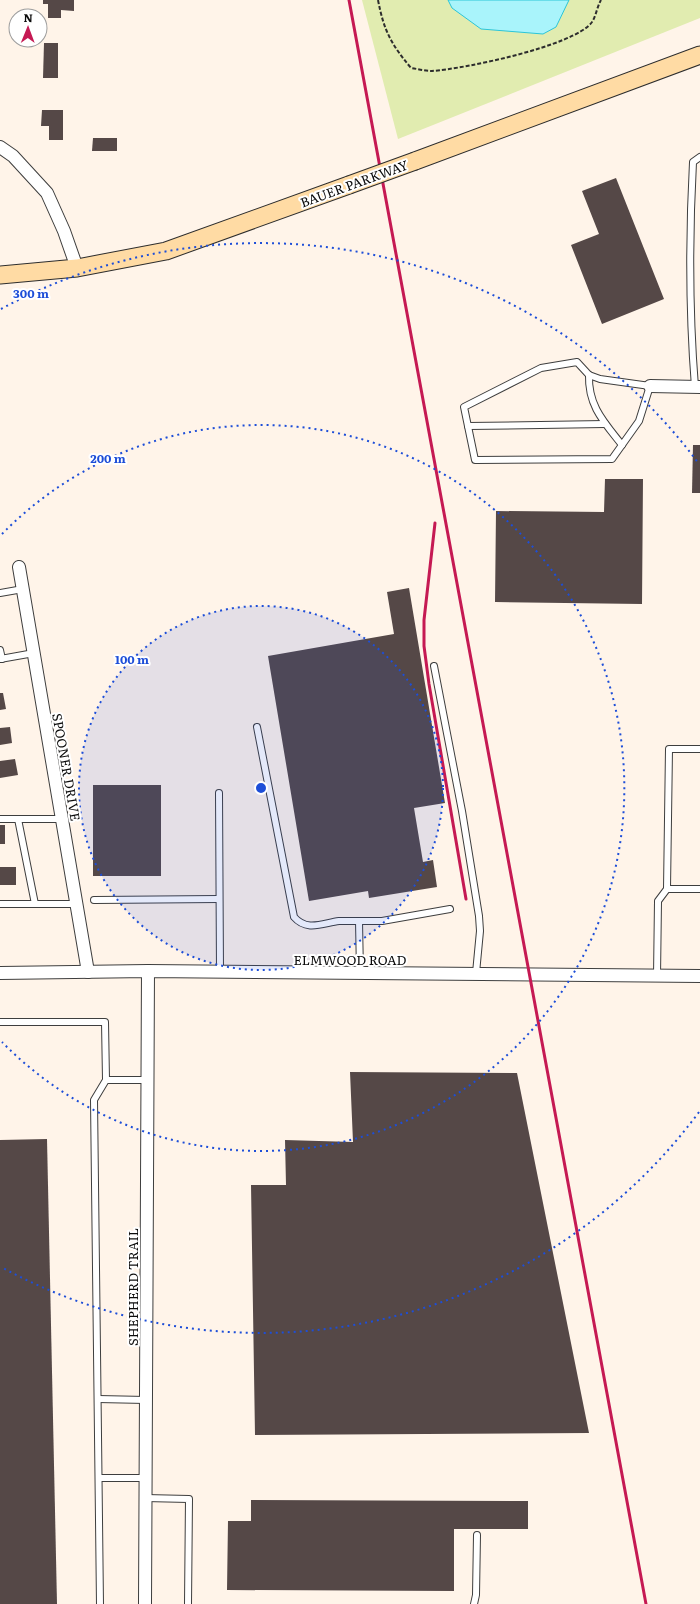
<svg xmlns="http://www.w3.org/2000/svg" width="700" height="1604" font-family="Literata,serif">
	<rect width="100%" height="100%" fill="#fff4e9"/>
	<polygon fill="#e1ecb0" points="362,0 700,0 700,18 398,139"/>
	<polygon fill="#a9f4fb" stroke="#2bc5d8" points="448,0 569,0 556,27 543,34 481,29 452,8"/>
	<g fill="#554847">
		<polygon points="43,0 74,0 74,11 61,10 61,18 48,18 48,4 43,4"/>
		<polygon points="44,43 58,43 58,78 43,78"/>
		<polygon points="42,110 63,110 63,140 49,140 49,126 41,126"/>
		<polygon points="93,138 117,138 117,151 92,151"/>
		<polygon points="616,178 664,299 602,324 571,245 599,234 582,191"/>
		<polygon points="693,445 700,445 700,493 692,493"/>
		<polygon points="605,479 643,479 642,604 495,602 496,511 604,512"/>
		<polygon points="409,588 445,803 414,808 423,862 433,860 437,887 369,898 368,891 309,901 268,656 394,634 387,592"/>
		<polygon points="0,693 3,693 6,709 0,710"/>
		<polygon points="10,727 12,743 0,745 0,728"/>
		<polygon points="15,759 18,775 0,778 0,761"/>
		<rect x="93" y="785" width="68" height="91"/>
		<rect x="0" y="825" width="5" height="19"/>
		<rect x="0" y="867" width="16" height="18"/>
		<polygon points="350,1072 517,1073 589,1433 255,1435 251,1185 286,1185 285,1140 353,1142"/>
		<polygon points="47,1139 57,1604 0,1604 0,1140"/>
		<polygon points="251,1500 528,1501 528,1529 454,1529 454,1591 227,1590 228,1521 251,1521"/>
	</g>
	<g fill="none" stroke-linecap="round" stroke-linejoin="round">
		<defs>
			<g id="service">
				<polygon points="577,362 589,375 600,379 650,386 639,421 612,459 475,460 464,407 541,368"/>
				<path d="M589,375C588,406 604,422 622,445"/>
				<path d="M695,387C689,312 689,237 693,162L700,157"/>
				<polyline points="468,426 605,424"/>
				<polyline points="0,593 23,589"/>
				<polyline points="0,650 2,659"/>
				<polyline points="0,659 34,653"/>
				<polyline points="434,666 462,811 479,916 480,931 476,973"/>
				<path d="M257,727L294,917C307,932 323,923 339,921C346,921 352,921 359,921L360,973"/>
				<polyline points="219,793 220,972"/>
				<polyline points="0,819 62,819"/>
				<polyline points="18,819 35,904"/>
				<polyline points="667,889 700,889"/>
				<polyline points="94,900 219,899"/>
				<polyline points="0,904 76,904"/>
				<polyline points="359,921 382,921 450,909"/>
				<polyline points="657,976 658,901 667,889 669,749 700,749"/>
				<polyline points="0,1022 105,1022 106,1080 94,1100 100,1604"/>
				<polyline points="106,1080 147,1080"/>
				<polyline points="98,1399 146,1400"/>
				<polyline points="99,1478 146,1478"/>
				<polyline points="145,1498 189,1499 188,1604"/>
				<polyline points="474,1604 476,1595 477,1535"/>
			</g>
			<g id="minor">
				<polyline points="0,147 13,156 47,193 64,231 77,268"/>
				<polyline points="650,386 700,387"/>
				<polyline points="19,567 88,972"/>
				<polyline points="0,973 148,971 700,976"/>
				<polyline points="145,1604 148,971"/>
			</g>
			<g id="secondary">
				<polyline points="415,161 700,55"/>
				<polyline points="0,275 77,268 166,251 349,185"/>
			</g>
		</defs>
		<use href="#service" stroke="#3e3e3e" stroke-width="8"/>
		<use href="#minor" stroke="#3e3e3e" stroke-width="14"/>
		<use href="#secondary" stroke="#2d2d2d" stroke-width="19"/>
		<path stroke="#2d2d2d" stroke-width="2" stroke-dasharray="4 2" stroke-linecap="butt" d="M378,0C384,31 391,44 411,68C418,69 425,71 432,71C463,69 575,46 592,22C596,16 597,7 601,0"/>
		<use href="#service" stroke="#fff" stroke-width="6"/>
		<use href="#minor" stroke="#fff" stroke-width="12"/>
		<use href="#secondary" stroke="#ffdba4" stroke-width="17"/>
		<g stroke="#c51953" stroke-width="3">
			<polyline points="349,0 646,1604"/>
			<polyline points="435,523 424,620 424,646 429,684 466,899"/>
		</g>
		<defs>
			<polyline id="secondary-bridge" points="349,185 415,161"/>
		</defs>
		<use href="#secondary-bridge" stroke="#2d2d2d" stroke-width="19" stroke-linecap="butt"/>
		<use href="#secondary-bridge" stroke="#ffdba4" stroke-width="17"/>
	</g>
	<circle cx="261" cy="788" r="182" fill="#1d4ed8" fill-opacity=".12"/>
	<g fill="none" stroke="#1d4ed8" stroke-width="2" stroke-dasharray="2 4">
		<circle cx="261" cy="788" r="182"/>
		<path d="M2 534A363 363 0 1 1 2 1042"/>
		<path d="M699 1112A545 545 0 0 1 1 1267M1 309A545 545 0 0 1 699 464"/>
	</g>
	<g text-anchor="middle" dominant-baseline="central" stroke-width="4" stroke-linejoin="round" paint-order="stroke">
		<g font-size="13" fill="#0b0b0b" stroke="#fff">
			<text transform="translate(354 183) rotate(-20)">BAUER PARKWAY</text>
			<text transform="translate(67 767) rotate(80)">SPOONER DRIVE</text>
			<text x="350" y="959">ELMWOOD ROAD</text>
			<text transform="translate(132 1287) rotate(-90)">SHEPHERD TRAIL</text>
		</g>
	</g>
	<circle cx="261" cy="788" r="6" fill="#1d4ed8" stroke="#fff" stroke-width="2"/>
	<g font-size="12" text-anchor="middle" font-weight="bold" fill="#1d4ed8" stroke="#fff" stroke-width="4" stroke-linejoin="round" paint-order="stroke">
		<text x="31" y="298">300 m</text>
		<text x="108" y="463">200 m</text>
		<text x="132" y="664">100 m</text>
	</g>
	<g transform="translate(28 28) rotate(1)"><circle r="19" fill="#ffffff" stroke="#9d9d9d"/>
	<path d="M0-3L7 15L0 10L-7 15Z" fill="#c51953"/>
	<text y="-6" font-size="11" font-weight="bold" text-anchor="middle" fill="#0b0b0b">N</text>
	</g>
</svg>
